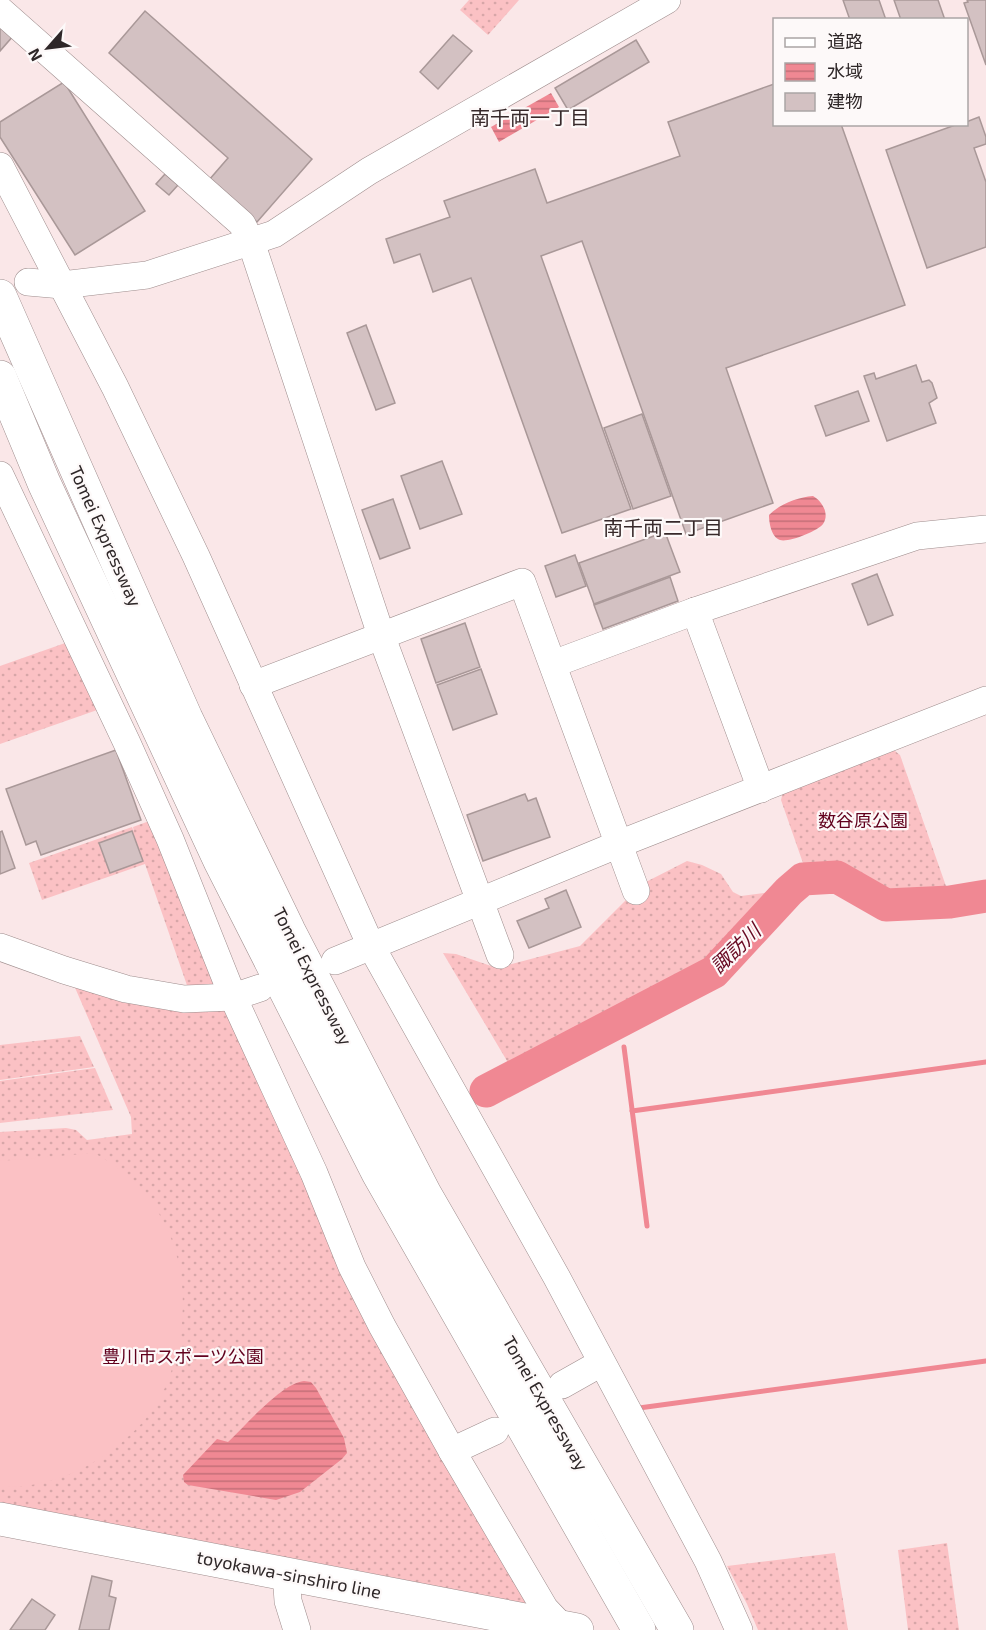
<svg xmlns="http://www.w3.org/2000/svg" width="986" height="1630" font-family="'Exo 2','Noto Sans JP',sans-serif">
	<defs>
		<pattern id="grass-dots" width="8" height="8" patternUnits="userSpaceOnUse" patternTransform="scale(1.5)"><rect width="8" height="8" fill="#fbc1c4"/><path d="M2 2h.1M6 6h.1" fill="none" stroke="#d7a6a8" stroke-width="1.8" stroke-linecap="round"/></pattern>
		<pattern id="water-rules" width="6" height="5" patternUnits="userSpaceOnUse" patternTransform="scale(1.5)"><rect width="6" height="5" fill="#f08893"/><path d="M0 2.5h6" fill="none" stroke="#c36f78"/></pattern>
	</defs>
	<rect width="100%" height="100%" fill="#fae7e8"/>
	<g fill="url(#grass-dots)">
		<polygon points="469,0 519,0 488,35 460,10"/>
		<polygon points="68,642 100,709 0,744 0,666"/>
		<polygon points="891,748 900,755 947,889 944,895 893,895 877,891 841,873 811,873 804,866 781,800 783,792"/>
		<polygon points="152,820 222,991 190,994 145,864 42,900 29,863 132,827 134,832 133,827"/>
		<polygon points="687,861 702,865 721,874 733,892 741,896 778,891 720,954 701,971 513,1071 443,953 456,954 497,968 580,946 642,884"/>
		<polygon points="73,983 225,1006 528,1605 0,1509 0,1132 66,1128 76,1130 87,1140 132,1134 131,1117"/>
		<polygon points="80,1036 94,1067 0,1080 0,1045"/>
		<polygon points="95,1068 113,1110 0,1123 0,1081"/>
		<polygon points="947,1543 959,1630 908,1630 898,1550"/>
		<polygon points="835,1553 848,1630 758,1630 747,1604 727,1566"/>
	</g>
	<path fill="#fbc1c4" d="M94,1153C165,1190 194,1265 179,1342C175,1362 168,1384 158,1402C139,1432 107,1457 75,1472C52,1482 26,1488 0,1487V1161Z"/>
	<g fill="url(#water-rules)">
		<polygon points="551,93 559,107 499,142 491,127"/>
		<path d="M813,496C822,501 830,514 823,524C818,531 788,543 780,540C771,537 769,522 769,515C780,504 798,497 813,496Z"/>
		<path d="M304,1381L311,1382L316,1388L344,1438L347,1453L342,1459L300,1492L276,1500L188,1485L184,1482L183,1475L217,1439L228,1442C245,1426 282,1383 304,1381Z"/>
	</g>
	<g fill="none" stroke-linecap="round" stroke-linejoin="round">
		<g stroke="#f08893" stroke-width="5">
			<polyline points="624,1047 647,1226"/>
			<polyline points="632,1111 986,1062"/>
			<polyline points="639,1408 986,1361"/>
		</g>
		<polyline stroke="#f08893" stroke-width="33" points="486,1091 714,972 789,891 803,879 837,877 886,905 950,902 986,896"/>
	</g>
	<g fill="#d3c1c2" stroke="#a99898" stroke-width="1.5">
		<polygon points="843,0 879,0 886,20 850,20"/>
		<polygon points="894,0 938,0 945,20 901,20"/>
		<polygon points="967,0 986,0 986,65 964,3 968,2"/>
		<polygon points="145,11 312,159 257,222 209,180 228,158 109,53"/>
		<polygon points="0,23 14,35 0,51"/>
		<polygon points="453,35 472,51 438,89 420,72"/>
		<polygon points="636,40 649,62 568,110 555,88"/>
		<polygon points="64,82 145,211 75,255 0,137 0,122"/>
		<polygon points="774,84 774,124 841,124 905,305 726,368 773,503 686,534 582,241 541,256 631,509 562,533 471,278 433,292 420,254 394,263 386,239 450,217 444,201 535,169 547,203 680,156 668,122"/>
		<polygon points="979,117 986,137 986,144 974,148 986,182 986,247 927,268 886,150 958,124 966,124 966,122"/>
		<polygon points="165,174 178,185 169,195 156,184"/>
		<polygon points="366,325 395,403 376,410 347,333"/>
		<polygon points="916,365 922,382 929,380 932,383 937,398 929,403 936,423 887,441 864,376 874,373 876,379"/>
		<polygon points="858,391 869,421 826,436 815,406"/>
		<polygon points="642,414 671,496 633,509 604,428"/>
		<polygon points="442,461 462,514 420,529 401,476"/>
		<polygon points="393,499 410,548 380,559 362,510"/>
		<polygon points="665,532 680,572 594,604 579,563"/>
		<polygon points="575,555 586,586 556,597 545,566"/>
		<polygon points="877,574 893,615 868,625 852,584"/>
		<polygon points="670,577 678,601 603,629 594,605"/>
		<polygon points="465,623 480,667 436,683 421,639"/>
		<polygon points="481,669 497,714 453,730 437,685"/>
		<polygon points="116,750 141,820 41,855 36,841 26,845 6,789"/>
		<polygon points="525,794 528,801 536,798 550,837 483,861 467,815"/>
		<polygon points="2,831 15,868 0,874 0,832"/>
		<polygon points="132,831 143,861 110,873 99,843"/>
		<polygon points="566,890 581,927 529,948 517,921 549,908 545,899"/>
		<polygon points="92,1576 112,1581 109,1596 116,1598 109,1630 79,1630"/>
		<polygon points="32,1599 55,1615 45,1630 10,1630"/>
	</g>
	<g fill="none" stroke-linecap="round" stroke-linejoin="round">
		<defs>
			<g id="minor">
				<polyline points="0,10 242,224 251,242 381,635 500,955"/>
				<polyline points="0,166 115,387 196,556 371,946 556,1276 708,1561 739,1630"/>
				<polyline points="28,282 62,285 147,275 274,234 369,171 667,0"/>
				<polyline points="0,475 127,743 170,839 233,997 314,1173 352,1267 382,1326 452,1451 545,1609 565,1630"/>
				<polyline points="695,611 761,789"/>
				<polyline points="553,664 695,611 917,536 986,529"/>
				<polyline points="253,685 522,582 636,891"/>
				<polyline points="0,947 64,970 126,989 184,999 233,997 260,988"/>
				<polyline points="335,961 619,844 986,700"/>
				<polyline points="562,1385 601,1363"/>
				<polyline points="452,1451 495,1431"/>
				<polyline points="286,1572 288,1601 297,1630"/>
			</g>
			<polyline id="major" points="0,1519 577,1630"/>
			<g id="highway">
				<polyline points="0,296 186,718 289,931 425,1194 677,1630"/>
				<polyline points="0,377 44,483 220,861 378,1173 639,1630"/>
			</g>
		</defs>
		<use href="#minor" stroke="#9e8d8d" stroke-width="28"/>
		<use href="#major" stroke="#9e8d8d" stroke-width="34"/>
		<use href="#highway" stroke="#9e8d8d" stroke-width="34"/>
		<use href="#minor" stroke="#fff" stroke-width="27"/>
		<use href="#major" stroke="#fff" stroke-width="33"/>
		<use href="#highway" stroke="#fff" stroke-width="33"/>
	</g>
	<g text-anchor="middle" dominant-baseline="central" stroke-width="4.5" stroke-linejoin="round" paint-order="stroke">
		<g font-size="18" fill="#2e2728" stroke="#fdf9f9">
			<text transform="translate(106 536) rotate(66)">Tomei Expressway</text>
			<text transform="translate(313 976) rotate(63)">Tomei Expressway</text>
			<text transform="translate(546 1403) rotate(60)">Tomei Expressway</text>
			<text transform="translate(289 1574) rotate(11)">toyokawa-sinshiro line</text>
		</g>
		<g font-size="18" fill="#61001d" stroke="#fdf9f9">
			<text x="863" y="820">数谷原公園</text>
			<text x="183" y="1356">豊川市スポーツ公園</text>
		</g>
		<g font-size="20" fill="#37292a" stroke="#fdf9f9">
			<text x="530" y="117">南千両一丁目</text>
			<text x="663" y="527">南千両二丁目</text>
		</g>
		<g font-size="20" font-style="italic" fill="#670821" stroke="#fdf9f9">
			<text transform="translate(735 948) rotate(-44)">諏訪川</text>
		</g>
	</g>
	<rect x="773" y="18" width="195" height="108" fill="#fdf9f9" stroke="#aaa5a5" stroke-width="1.5"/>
	<rect x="785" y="38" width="30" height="9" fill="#ffffff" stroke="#aaa5a5" stroke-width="1.5"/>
	<text x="827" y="48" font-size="18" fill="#2e2728">道路</text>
	<rect x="785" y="63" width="30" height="18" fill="url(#water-rules)" stroke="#aaa5a5" stroke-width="1.5"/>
	<text x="827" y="78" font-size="18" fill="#2e2728">水域</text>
	<rect x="785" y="93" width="30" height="18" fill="#d3c1c2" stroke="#aaa5a5" stroke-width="1.5"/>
	<text x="827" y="108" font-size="18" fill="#2e2728">建物</text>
	<g transform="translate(48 48) rotate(242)" stroke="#fdf9f9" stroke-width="4.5" paint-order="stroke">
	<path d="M0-4.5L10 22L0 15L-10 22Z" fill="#2e2728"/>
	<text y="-9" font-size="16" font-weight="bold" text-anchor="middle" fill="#2e2728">N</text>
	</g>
</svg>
